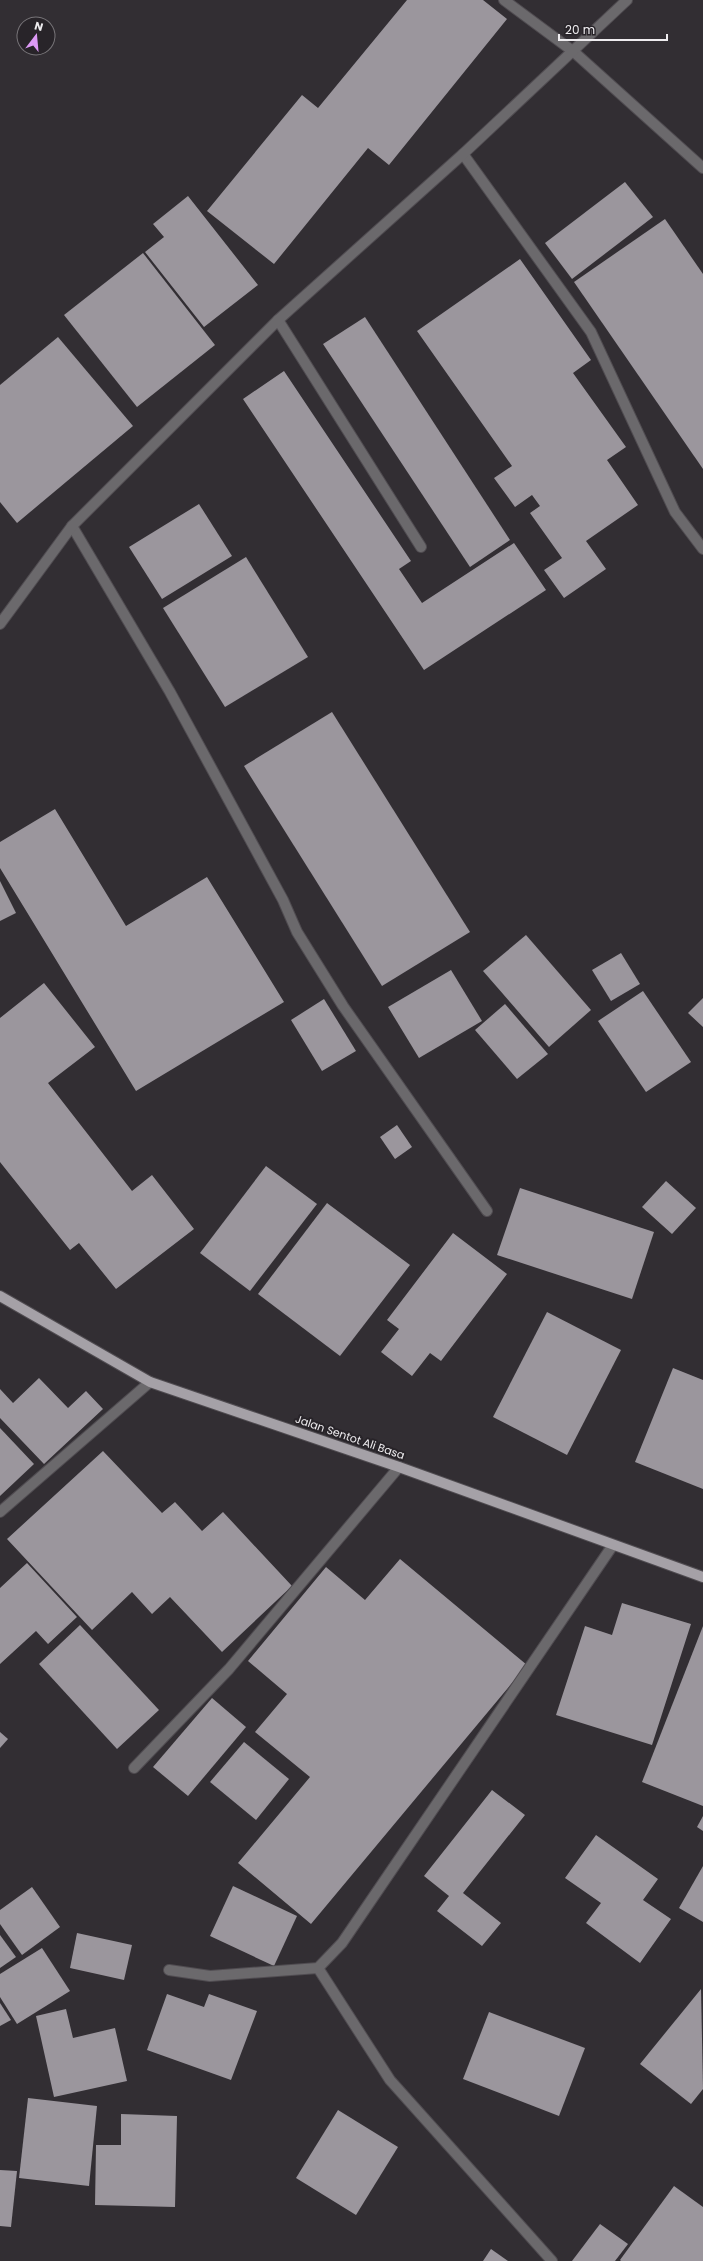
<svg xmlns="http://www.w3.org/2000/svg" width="703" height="2261" font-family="Poppins,sans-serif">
	<rect width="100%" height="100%" fill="#322e33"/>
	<g fill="#9b969d">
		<polygon points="407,0 483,0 507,19 389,165 368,148 274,264 207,211 302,95 318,108"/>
		<polygon points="625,182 653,217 572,279 545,243"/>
		<polygon points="188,196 258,285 204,327 145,252 164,237 153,224"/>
		<polygon points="665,219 703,274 703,469 574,282"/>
		<polygon points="143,253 215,345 137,407 64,315"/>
		<polygon points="520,259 591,360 573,373 626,447 607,460 638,505 586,541 606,569 564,598 544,570 562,558 530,513 540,506 532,495 515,507 494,478 512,466 417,331"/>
		<polygon points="365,317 510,540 470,567 323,344"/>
		<polygon points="58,337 133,426 17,523 0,502 0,385"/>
		<polygon points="284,371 411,561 399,569 422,603 514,543 546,590 424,670 243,399"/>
		<polygon points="199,504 232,556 162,599 129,547"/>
		<polygon points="246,557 308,657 225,707 163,608"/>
		<polygon points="332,712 470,932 382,986 244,766"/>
		<polygon points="55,809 126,926 207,877 284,1002 136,1091 0,868 0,842"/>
		<polygon points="0,881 16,913 0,921"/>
		<polygon points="526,935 591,1010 549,1047 483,971"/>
		<polygon points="621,953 640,984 611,1001 592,970"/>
		<polygon points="451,970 482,1021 419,1058 388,1007"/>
		<polygon points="44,983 95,1047 48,1083 132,1191 152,1175 194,1229 116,1289 79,1243 70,1250 0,1162 0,1018"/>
		<polygon points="643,991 691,1062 646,1092 598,1021"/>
		<polygon points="703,998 703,1027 688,1013"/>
		<polygon points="324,999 356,1051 322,1071 291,1020"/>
		<polygon points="505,1004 548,1054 517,1079 475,1030"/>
		<polygon points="397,1125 412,1147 395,1159 380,1137"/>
		<polygon points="266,1166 317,1204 250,1291 200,1253"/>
		<polygon points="666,1181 696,1208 672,1234 642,1207"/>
		<polygon points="520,1188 654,1232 632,1299 497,1255"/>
		<polygon points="327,1203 410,1265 340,1356 258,1294"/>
		<polygon points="453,1233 507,1274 441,1361 430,1353 412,1376 381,1352 399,1329 387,1320"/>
		<polygon points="547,1312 621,1350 567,1455 493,1417"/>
		<polygon points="673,1368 703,1380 703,1489 635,1462"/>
		<polygon points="39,1378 68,1408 86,1391 103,1409 44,1464 0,1418 0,1389 13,1403"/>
		<polygon points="0,1428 34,1464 0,1496"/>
		<polygon points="103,1451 162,1513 175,1502 202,1531 223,1512 292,1586 222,1652 170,1597 152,1614 132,1592 92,1630 7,1539"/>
		<polygon points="400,1559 527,1665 311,1924 238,1863 310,1777 255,1732 287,1694 248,1661 326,1567 365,1600"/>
		<polygon points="27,1563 77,1617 48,1644 36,1631 0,1664 0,1588"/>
		<polygon points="622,1603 691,1624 652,1745 556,1715 585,1626 612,1635"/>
		<polygon points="80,1625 159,1710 117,1749 39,1664"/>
		<polygon points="703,1626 703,1806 642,1782"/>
		<polygon points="212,1698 246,1727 188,1796 153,1767"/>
		<polygon points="0,1732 8,1739 0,1748"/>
		<polygon points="244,1742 289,1779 256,1820 210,1782"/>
		<polygon points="492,1790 525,1815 463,1893 501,1923 482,1946 437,1911 449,1896 424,1876"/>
		<polygon points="703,1816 703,1831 697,1827"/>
		<polygon points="596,1835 658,1879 643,1900 671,1919 640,1963 586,1923 601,1903 565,1878"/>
		<polygon points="703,1866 703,1922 679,1908"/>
		<polygon points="233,1886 297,1916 274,1966 210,1936"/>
		<polygon points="32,1887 60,1927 22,1955 0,1924 0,1910"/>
		<polygon points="77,1933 132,1945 124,1980 70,1968"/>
		<polygon points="0,1935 16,1957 0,1968"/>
		<polygon points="42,1948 70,1991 17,2024 0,1997 0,1974"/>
		<polygon points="701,1989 703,2089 691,2104 640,2064"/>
		<polygon points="167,1994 204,2007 209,1994 257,2011 231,2080 147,2050"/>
		<polygon points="0,2003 11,2020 0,2026"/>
		<polygon points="66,2009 73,2038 115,2028 127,2081 54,2097 36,2016"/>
		<polygon points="489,2012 585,2048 559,2116 463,2079"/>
		<polygon points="28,2098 97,2106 89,2186 19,2178"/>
		<polygon points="338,2110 398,2147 356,2215 296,2178"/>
		<polygon points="121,2114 177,2116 175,2207 95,2205 96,2145 121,2145"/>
		<polygon points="0,2170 17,2171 11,2227 0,2226"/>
		<polygon points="674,2186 703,2207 703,2261 621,2261 620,2260"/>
		<polygon points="600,2224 628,2244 615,2261 572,2261"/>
		<polygon points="491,2249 508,2261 483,2261"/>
	</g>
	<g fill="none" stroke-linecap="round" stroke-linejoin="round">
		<defs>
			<g id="minor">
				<polyline points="504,0 574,52 703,168"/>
				<polyline points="463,154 591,332 675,512 703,549"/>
				<polyline points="278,320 421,547"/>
				<polyline points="72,526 170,692 283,900 297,932 343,1006 487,1211"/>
				<polyline points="0,624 72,526 278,320 463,154 627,0"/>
				<polyline points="0,1512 150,1382"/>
				<polyline points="134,1768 229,1669 399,1467"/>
				<polyline points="318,1968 390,2080 552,2261"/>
				<polyline points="169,1970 210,1976 318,1968 342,1943 613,1545"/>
			</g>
			<polyline id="major" points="0,1296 150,1382 399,1467 703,1577"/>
		</defs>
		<use href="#minor" stroke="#504c51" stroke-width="12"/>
		<use href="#major" stroke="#504c51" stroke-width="12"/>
		<use href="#minor" stroke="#6b696c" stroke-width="10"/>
		<use href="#major" stroke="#a5a1a7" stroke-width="10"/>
	</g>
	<g text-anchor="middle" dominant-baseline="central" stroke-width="4" stroke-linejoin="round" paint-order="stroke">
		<g font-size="11" fill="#eeecef" stroke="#282429">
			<text transform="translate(350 1437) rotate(19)">Jalan Sentot Ali Basa</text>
		</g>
	</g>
	<g transform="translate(36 36) rotate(16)"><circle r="19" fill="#282429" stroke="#777478"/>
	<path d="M0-3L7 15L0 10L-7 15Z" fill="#dc99f5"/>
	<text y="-6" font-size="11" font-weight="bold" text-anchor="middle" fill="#eeecef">N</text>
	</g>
	<path d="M559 34v6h108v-6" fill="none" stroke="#eeecef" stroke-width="2"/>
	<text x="565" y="34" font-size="12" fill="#eeecef" stroke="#282429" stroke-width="3" paint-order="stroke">20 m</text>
</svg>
